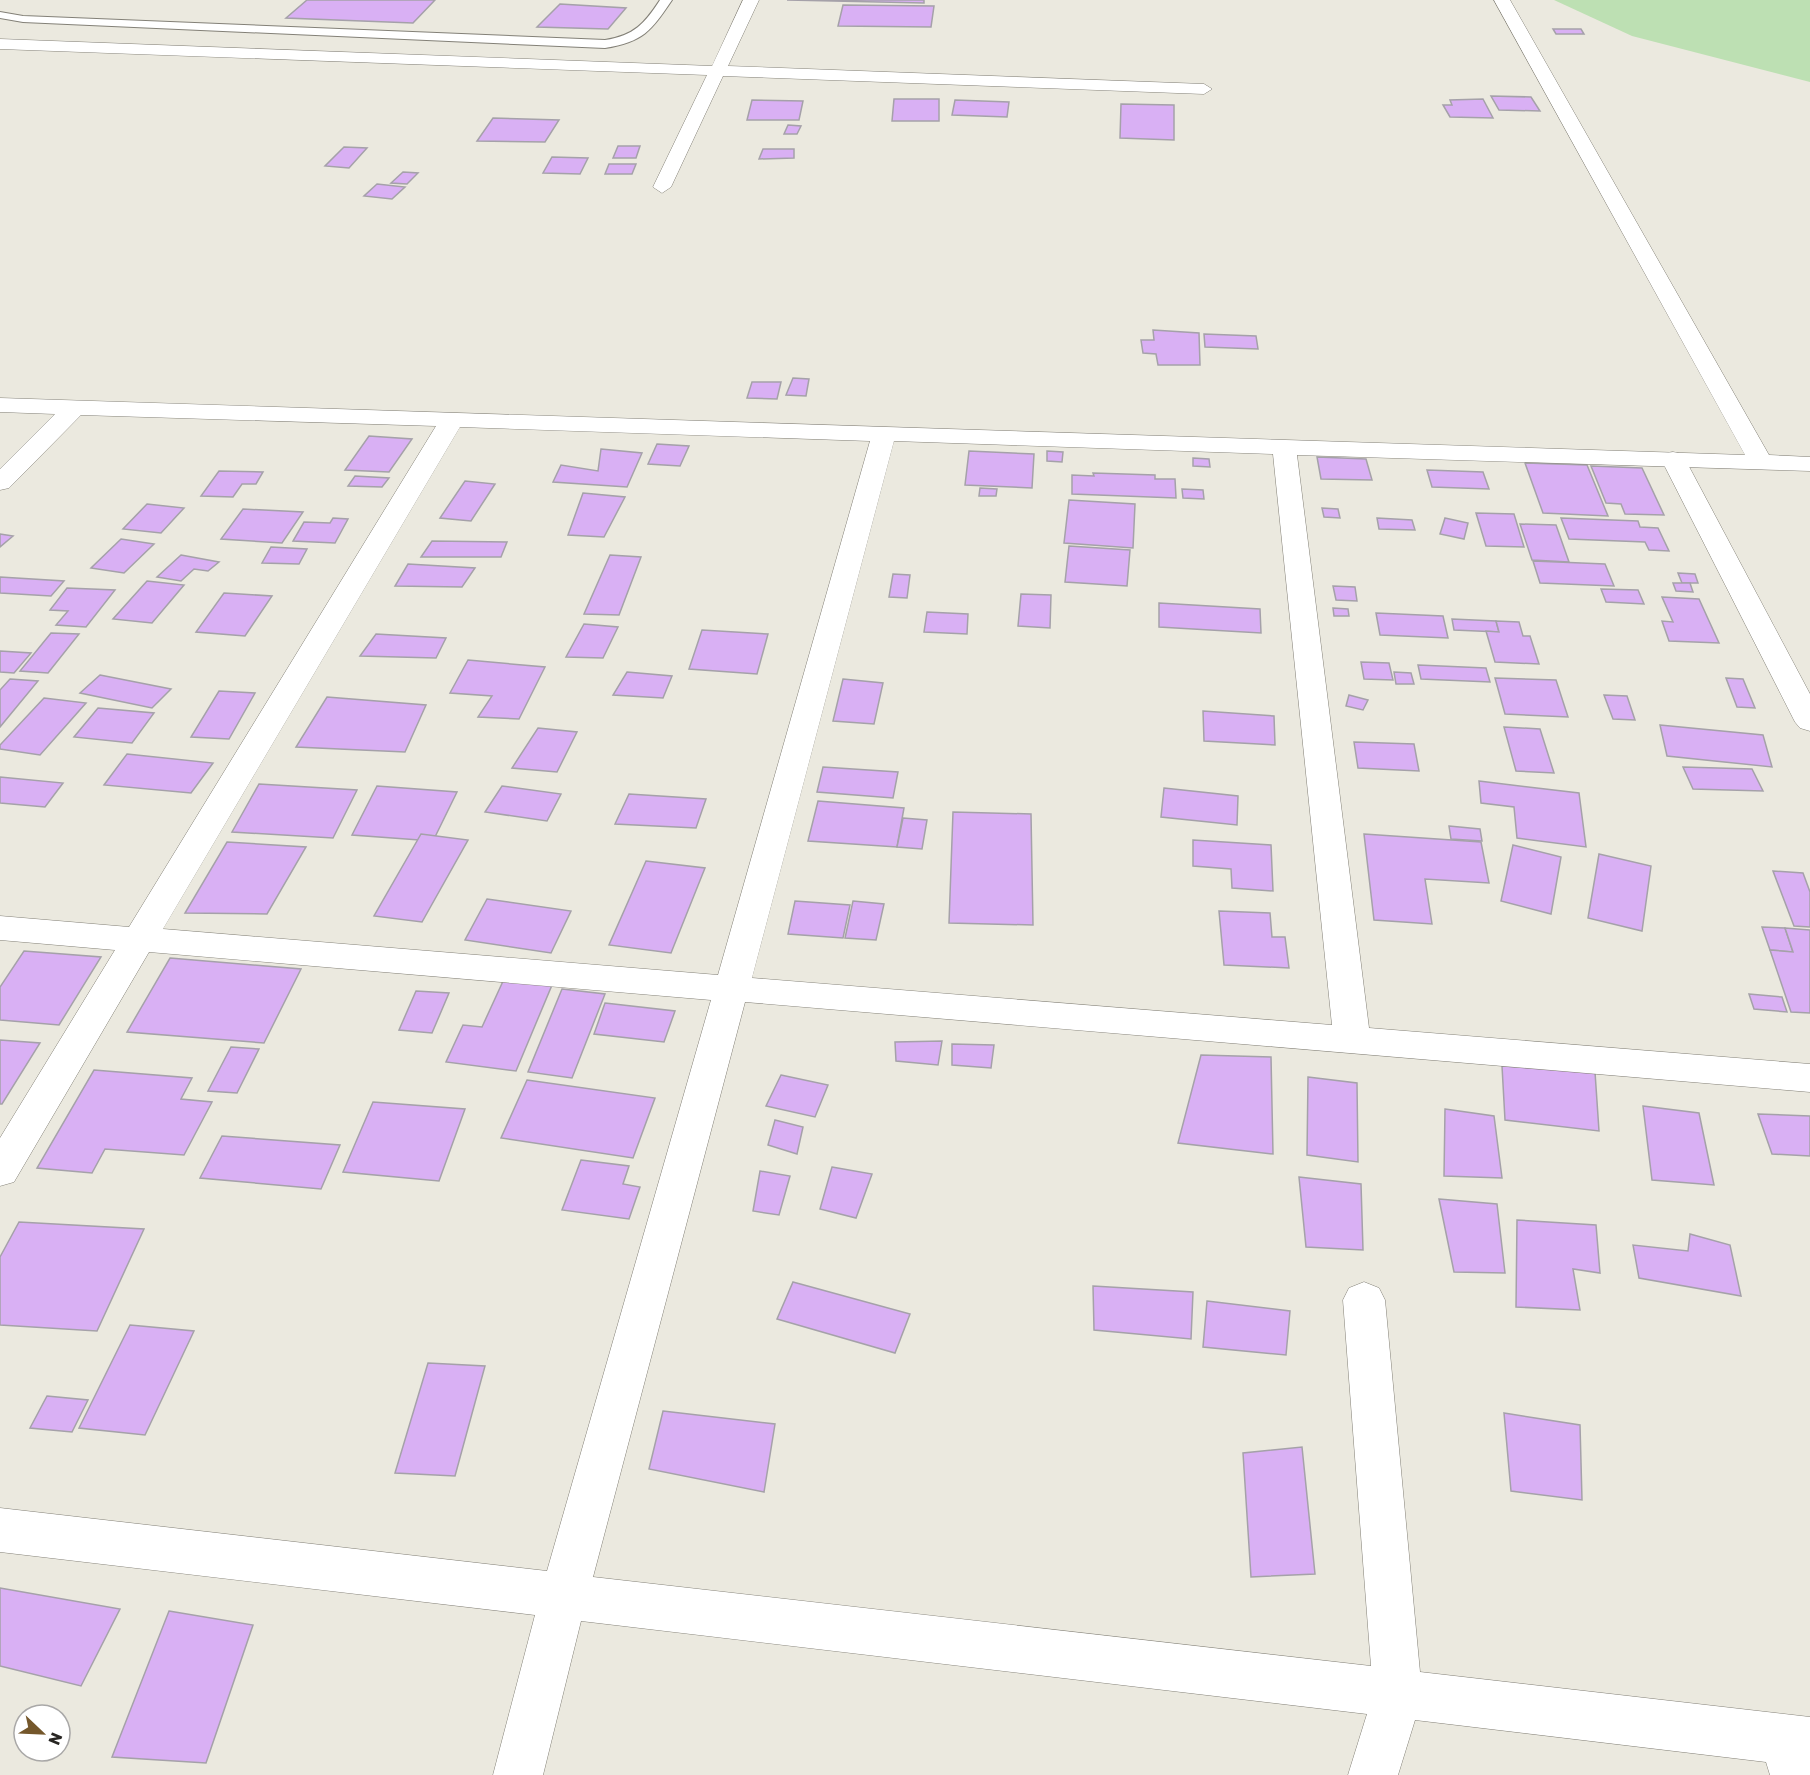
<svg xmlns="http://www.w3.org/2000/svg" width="1810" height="1775" font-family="Rubik,sans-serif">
	<rect width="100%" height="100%" fill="#ebe9df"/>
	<polygon fill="#bde0b3" points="1554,0 1810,0 1810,82 1632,36"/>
	<g fill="#d9b0f4" stroke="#a5a1a9" stroke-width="1.5">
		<polygon points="307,0 435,0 413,23 286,18"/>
		<polygon points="787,0 924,0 924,3"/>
		<polygon points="560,4 626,8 608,29 537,27"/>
		<polygon points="843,5 934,6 931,27 838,26"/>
		<polygon points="1553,29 1581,29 1584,34 1556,34"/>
		<polygon points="1491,96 1531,97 1540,111 1499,110"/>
		<polygon points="894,99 939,99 939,121 892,121"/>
		<polygon points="1483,99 1493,118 1450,117 1443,105 1452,105 1450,100"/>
		<polygon points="752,100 803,101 799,120 747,120"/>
		<polygon points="955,100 1009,102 1007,117 952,115"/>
		<polygon points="1121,104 1174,105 1174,140 1120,138"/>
		<polygon points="493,118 559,120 545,142 477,141"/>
		<polygon points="788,125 801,126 797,134 784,134"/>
		<polygon points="618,146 640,146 636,158 613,158"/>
		<polygon points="344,147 367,148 349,168 325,166"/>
		<polygon points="763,149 794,149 794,158 759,159"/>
		<polygon points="552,157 588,158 580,174 543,173"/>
		<polygon points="609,164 636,164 632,174 605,174"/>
		<polygon points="403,172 418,173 407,184 391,183"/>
		<polygon points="377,184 405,187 392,199 364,196"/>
		<polygon points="1153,330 1199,333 1200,365 1158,365 1156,354 1143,353 1141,340 1154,340"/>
		<polygon points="1204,334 1256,336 1258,349 1205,347"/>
		<polygon points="793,378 809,379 806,396 786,395"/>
		<polygon points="752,382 781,382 777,399 747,398"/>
		<polygon points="369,436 412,439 389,472 345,470"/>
		<polygon points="657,444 689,446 680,466 648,464"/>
		<polygon points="601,449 642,453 627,487 553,482 561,465 598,471"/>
		<polygon points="969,451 1034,454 1032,488 965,485"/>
		<polygon points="1047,451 1063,452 1062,462 1047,461"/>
		<polygon points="1317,457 1366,459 1372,480 1321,479"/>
		<polygon points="1193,458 1209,459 1210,467 1193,466"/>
		<polygon points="1525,463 1587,465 1608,516 1543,513"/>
		<polygon points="1591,466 1642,468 1664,515 1625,514 1621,504 1606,503"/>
		<polygon points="1427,470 1483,472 1489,489 1432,487"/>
		<polygon points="219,471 263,472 256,484 242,484 233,497 201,496"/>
		<polygon points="1093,473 1155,475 1155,479 1175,479 1176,498 1072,494 1072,475 1094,476"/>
		<polygon points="355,476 389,478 382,487 348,486"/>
		<polygon points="465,481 495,484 471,521 440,518"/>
		<polygon points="980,488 997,489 996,496 979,496"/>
		<polygon points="1182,489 1203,490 1204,499 1183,498"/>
		<polygon points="583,493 625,497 604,537 568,535"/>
		<polygon points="1069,500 1135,504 1133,548 1064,543"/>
		<polygon points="147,504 184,508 161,533 123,529"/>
		<polygon points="1322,508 1338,509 1340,518 1324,517"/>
		<polygon points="243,509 303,512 282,543 221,539"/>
		<polygon points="1476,513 1514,514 1524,547 1486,546"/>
		<polygon points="333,518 348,519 335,543 293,541 304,522 330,523"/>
		<polygon points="1377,518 1412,520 1415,530 1379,529"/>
		<polygon points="1445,518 1468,523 1464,539 1440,534"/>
		<polygon points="1561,518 1638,521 1640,527 1658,528 1669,551 1649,550 1645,542 1569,539"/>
		<polygon points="1520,524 1556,525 1569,562 1532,560"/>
		<polygon points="0,534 13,536 0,547"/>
		<polygon points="121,539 154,544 124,573 91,568"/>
		<polygon points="432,541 507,542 501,557 421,557"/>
		<polygon points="1069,546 1130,550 1127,586 1065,582"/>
		<polygon points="271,547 307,549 299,564 262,563"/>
		<polygon points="181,555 219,562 208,571 194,569 181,581 157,577"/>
		<polygon points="610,555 641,557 619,615 584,614"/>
		<polygon points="1533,561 1605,564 1614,586 1540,583"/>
		<polygon points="408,564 475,568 462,587 395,586"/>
		<polygon points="1678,573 1695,574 1698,583 1682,583"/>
		<polygon points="893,574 910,575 907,598 889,597"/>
		<polygon points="0,577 64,581 51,596 0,593"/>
		<polygon points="147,581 184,585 152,623 113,619"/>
		<polygon points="1673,583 1690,583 1693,592 1676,591"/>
		<polygon points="1333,586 1355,587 1357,601 1336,600"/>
		<polygon points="67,588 115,590 86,627 56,625 68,611 50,610"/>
		<polygon points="1601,589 1638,590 1644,604 1606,602"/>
		<polygon points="224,593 272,596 245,636 196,632"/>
		<polygon points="1021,594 1051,595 1050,628 1018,626"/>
		<polygon points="1662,597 1699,599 1719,643 1669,641 1662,621 1673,622"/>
		<polygon points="1159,603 1260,609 1261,633 1159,627"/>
		<polygon points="1333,608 1348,609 1349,616 1334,616"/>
		<polygon points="927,612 968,614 967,634 924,632"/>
		<polygon points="1376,613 1443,616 1448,638 1380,635"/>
		<polygon points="1452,619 1496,621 1499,632 1454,630"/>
		<polygon points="1496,621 1519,622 1523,636 1530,636 1539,664 1495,662 1486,631 1499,632"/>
		<polygon points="584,624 618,627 603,658 566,657"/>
		<polygon points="702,630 768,634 757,674 689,669"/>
		<polygon points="51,633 79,634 48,673 20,671"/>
		<polygon points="376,634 446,638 436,658 360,656"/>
		<polygon points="0,651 31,653 14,673 0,672"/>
		<polygon points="468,660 545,667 519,719 478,717 492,696 450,693"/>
		<polygon points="1361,662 1389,663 1393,680 1364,679"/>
		<polygon points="1418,665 1486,668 1490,682 1421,679"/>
		<polygon points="627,672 672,676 663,698 613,695"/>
		<polygon points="1394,672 1411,673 1414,684 1396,684"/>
		<polygon points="100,675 171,689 152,708 80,693"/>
		<polygon points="1495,678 1556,680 1568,717 1505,714"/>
		<polygon points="1726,678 1743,679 1755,708 1737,707"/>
		<polygon points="10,679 38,681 0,727 0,690"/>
		<polygon points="843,679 883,683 874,724 833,721"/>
		<polygon points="219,691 255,693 229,739 191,737"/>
		<polygon points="1349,695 1368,700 1363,710 1346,706"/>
		<polygon points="1604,695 1627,696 1635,720 1613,719"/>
		<polygon points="327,697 426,705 405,752 296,747"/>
		<polygon points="44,698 86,703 40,755 0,749 0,745"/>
		<polygon points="98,708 154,713 132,743 74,737"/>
		<polygon points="1203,711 1274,716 1275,745 1204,741"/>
		<polygon points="1660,725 1763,735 1772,767 1667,756"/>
		<polygon points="1504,727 1540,729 1554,773 1516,771"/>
		<polygon points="538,728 577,732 557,772 512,768"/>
		<polygon points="1354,742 1414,744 1419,771 1358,768"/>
		<polygon points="127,754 213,763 191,793 104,785"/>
		<polygon points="823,767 898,772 893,798 817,792"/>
		<polygon points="1683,767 1752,769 1763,791 1693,789"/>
		<polygon points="0,777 63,783 45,807 0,803"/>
		<polygon points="1479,781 1579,793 1586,847 1517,838 1514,807 1481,803"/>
		<polygon points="259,784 357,790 333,838 232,832"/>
		<polygon points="377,786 457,792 433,841 352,835"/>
		<polygon points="502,786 561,794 547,821 485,812"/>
		<polygon points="1164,788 1238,796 1237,825 1161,817"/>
		<polygon points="629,794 706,799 696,828 615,824"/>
		<polygon points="818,801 904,808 897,847 808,841"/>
		<polygon points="953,812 1031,814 1033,925 949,923"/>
		<polygon points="903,818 927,820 922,849 897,847"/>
		<polygon points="1449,826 1480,829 1482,841 1451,839"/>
		<polygon points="421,834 468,840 422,922 374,916"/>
		<polygon points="1364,834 1481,842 1489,883 1425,879 1432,924 1374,920"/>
		<polygon points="1193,840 1271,845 1273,891 1232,888 1231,869 1193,866"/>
		<polygon points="227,842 306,847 267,914 185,913"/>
		<polygon points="1513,845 1561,857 1551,914 1501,901"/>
		<polygon points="1599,854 1651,866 1642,931 1588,918"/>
		<polygon points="646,861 705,868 671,953 609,945"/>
		<polygon points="1773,871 1803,873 1810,892 1810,927 1794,926"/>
		<polygon points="487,899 571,911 551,953 465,940"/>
		<polygon points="795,901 850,905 843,938 788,934"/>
		<polygon points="853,901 884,904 876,940 845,938"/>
		<polygon points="1219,911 1270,913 1272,937 1285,937 1289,968 1224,965"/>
		<polygon points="1762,927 1785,928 1793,952 1770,950"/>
		<polygon points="1785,928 1810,930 1810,1013 1791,1012 1770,950 1793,952"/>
		<polygon points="24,951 101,957 59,1025 0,1020 0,987"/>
		<polygon points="170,958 301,969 264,1043 127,1032"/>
		<polygon points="504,979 552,985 516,1071 446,1062 463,1025 482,1027"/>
		<polygon points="562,989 605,994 572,1078 528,1072"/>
		<polygon points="416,991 449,993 432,1033 399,1030"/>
		<polygon points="1749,994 1782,997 1787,1012 1754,1009"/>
		<polygon points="605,1003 675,1011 664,1042 594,1034"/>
		<polygon points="0,1040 40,1043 2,1104 0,1104"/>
		<polygon points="942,1041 938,1065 896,1061 895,1042"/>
		<polygon points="952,1044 994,1045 991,1068 952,1065"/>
		<polygon points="231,1047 259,1049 237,1093 208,1091"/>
		<polygon points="1201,1055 1271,1057 1273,1154 1178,1143"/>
		<polygon points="1502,1066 1595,1072 1599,1131 1505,1120"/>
		<polygon points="94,1070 192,1078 181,1099 212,1102 184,1155 105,1149 92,1173 37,1168"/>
		<polygon points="781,1075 828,1085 815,1117 766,1106"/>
		<polygon points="1308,1077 1357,1083 1358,1162 1307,1155"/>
		<polygon points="527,1080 655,1098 633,1158 501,1138"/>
		<polygon points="373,1102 465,1109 439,1181 343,1172"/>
		<polygon points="1643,1106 1699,1113 1714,1185 1652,1180"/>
		<polygon points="1445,1109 1494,1116 1502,1178 1444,1176"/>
		<polygon points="1758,1114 1810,1116 1810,1156 1772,1154"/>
		<polygon points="775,1120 803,1127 797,1154 768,1145"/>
		<polygon points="222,1136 340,1145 321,1189 200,1178"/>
		<polygon points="581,1160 629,1166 623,1184 640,1187 629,1219 562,1210"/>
		<polygon points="832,1167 872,1174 856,1218 820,1209"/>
		<polygon points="760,1171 790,1176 779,1215 753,1211"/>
		<polygon points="1299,1177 1361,1184 1363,1250 1306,1247"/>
		<polygon points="1439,1199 1497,1204 1505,1273 1454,1272"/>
		<polygon points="1517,1220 1596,1225 1600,1273 1573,1269 1580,1310 1516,1307"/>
		<polygon points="19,1222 144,1229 97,1331 0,1325 0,1257"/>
		<polygon points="1690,1234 1730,1245 1741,1296 1639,1278 1633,1245 1688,1251"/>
		<polygon points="793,1282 910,1314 895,1353 777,1319"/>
		<polygon points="1093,1286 1193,1292 1191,1339 1094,1330"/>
		<polygon points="1207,1301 1290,1311 1286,1355 1203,1347"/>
		<polygon points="130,1325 194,1331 145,1435 79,1428"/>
		<polygon points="428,1363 485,1366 455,1476 395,1473"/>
		<polygon points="47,1396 88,1400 72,1432 30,1428"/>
		<polygon points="663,1411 775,1424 764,1492 649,1469"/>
		<polygon points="1504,1413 1580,1425 1582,1500 1511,1491"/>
		<polygon points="1302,1447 1315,1574 1251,1577 1243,1453"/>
		<polygon points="0,1588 120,1609 81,1686 0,1666"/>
		<polygon points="169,1611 253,1625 206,1763 112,1757"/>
	</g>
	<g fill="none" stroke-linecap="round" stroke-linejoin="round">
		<defs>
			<path id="service" d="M660,0H672C651,31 643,42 605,48L23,22L0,18V12L23,16L605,40C634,36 645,23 660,0Z"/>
			<g id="minor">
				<polygon points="743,0 759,0 728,66 1204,84 1212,89 1204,94 723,76 671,187 662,193 653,187 707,75 0,49 0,39 712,66"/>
				<path d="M1494,0H1510L1769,455L1810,457V471L1297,455L1369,1028L1810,1064V1092L745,1002L593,1577L1371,1666L1343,1300L1349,1288L1364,1282L1379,1288L1385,1300L1420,1672L1810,1717V1775H1770L1766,1762L1415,1720L1398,1775H1348L1367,1714L581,1621L543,1775H493L535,1615L0,1552V1508L547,1571L711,1000L149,952L14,1182L0,1186V1138L115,950L0,940V916L129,927L436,426L81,415L9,488L0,490V469L55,414L0,412V398L1745,455ZM460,427L870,441L718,975L163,929ZM894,441L1273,454L1332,1025L752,978Z"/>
			</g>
			<polygon id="tertiary" points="1673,452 1682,454 1685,459 1810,694 1810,731 1800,728 1795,722 1661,459 1664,454"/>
		</defs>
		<use href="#service" stroke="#838077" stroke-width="2"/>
		<use href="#minor" stroke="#838077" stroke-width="1"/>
		<use href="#tertiary" stroke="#838077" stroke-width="1"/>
		<use href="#service" fill="#fff" fill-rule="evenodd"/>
		<use href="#minor" fill="#fff" fill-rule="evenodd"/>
		<use href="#tertiary" fill="#fff" fill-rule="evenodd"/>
	</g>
	<g transform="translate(42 1733) rotate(113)"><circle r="28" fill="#ffffff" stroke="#a9a8a7" stroke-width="1.5"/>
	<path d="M0-4.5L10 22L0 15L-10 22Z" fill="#74572b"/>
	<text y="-9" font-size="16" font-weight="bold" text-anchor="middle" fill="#282623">N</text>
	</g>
</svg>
